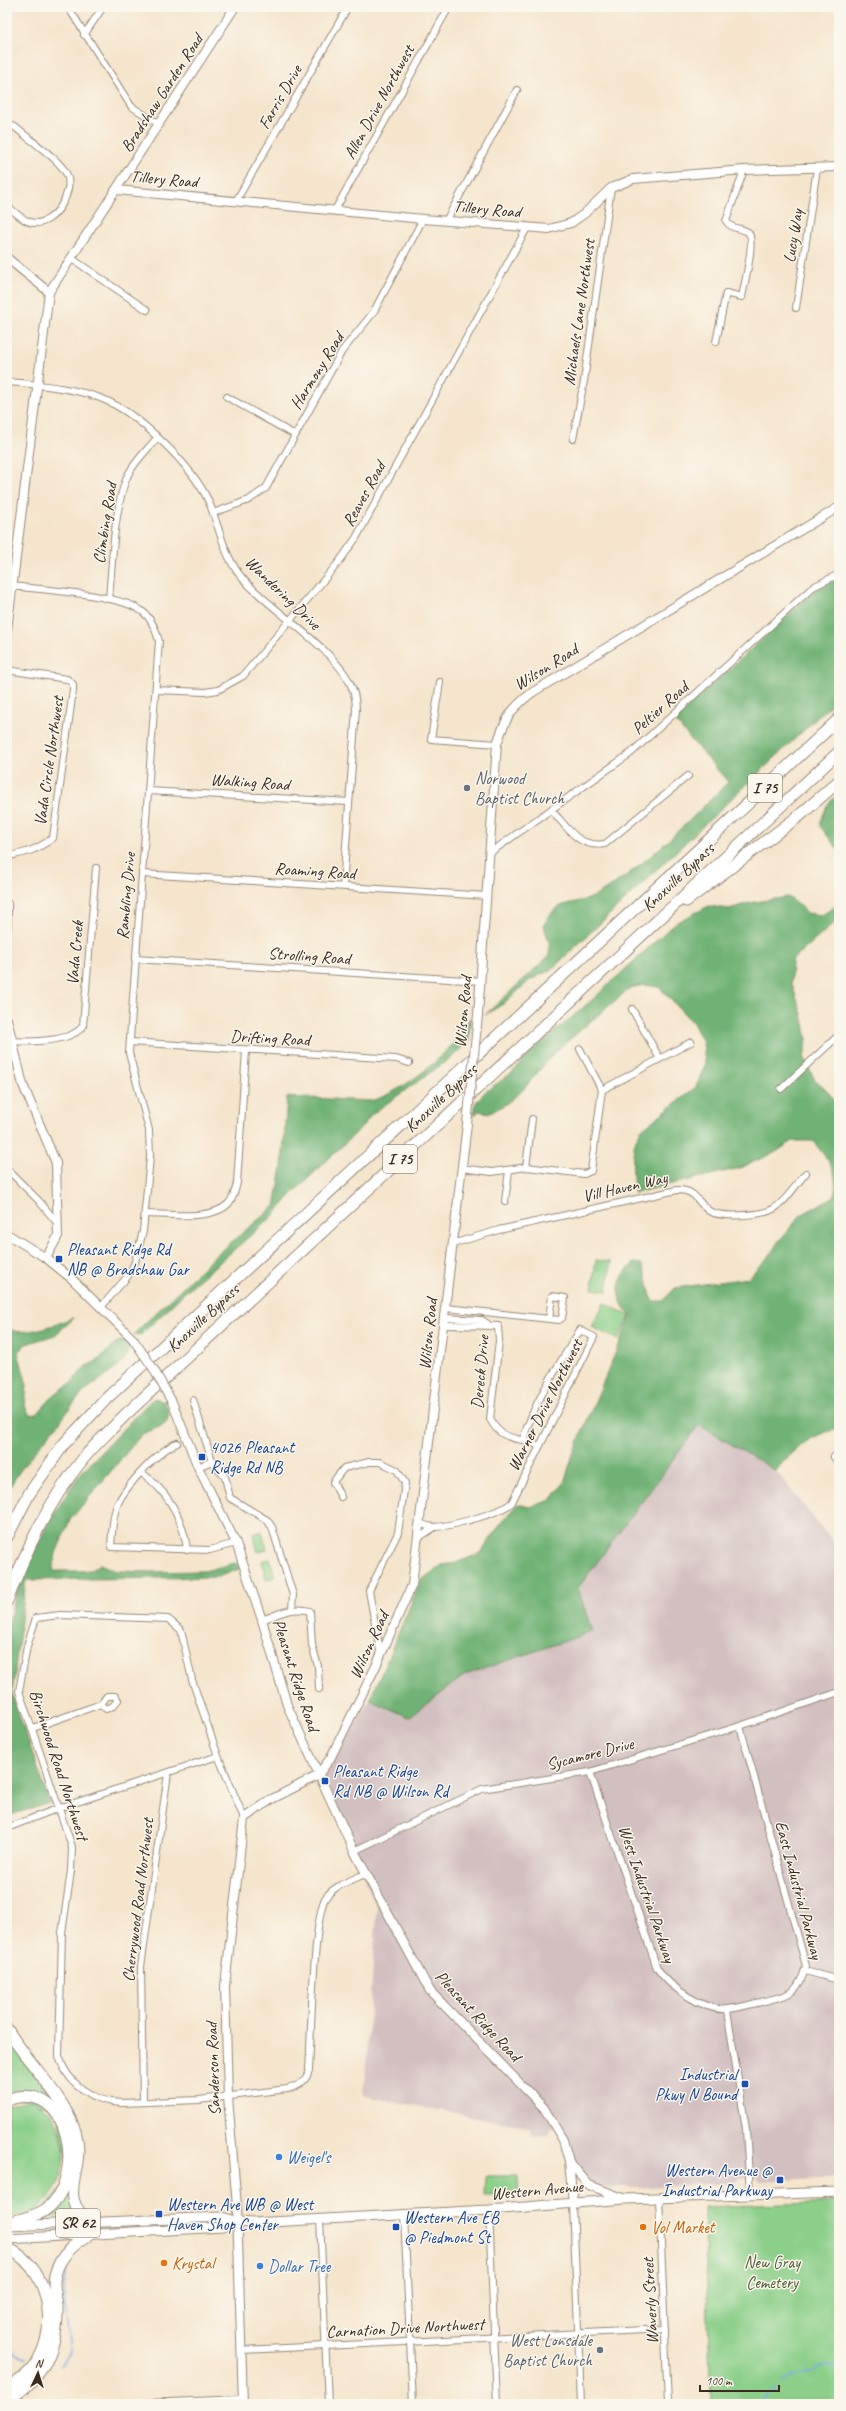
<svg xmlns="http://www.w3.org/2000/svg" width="846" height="2411" font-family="Caveat,sans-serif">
	<rect width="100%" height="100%" fill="#fbf7ec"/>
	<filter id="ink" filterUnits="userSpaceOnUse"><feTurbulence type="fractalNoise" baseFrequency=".025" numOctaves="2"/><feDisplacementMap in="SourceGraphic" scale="8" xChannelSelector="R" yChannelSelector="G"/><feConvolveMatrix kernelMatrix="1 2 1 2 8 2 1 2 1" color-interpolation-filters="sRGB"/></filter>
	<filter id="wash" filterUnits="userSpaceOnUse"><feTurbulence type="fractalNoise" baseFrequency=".012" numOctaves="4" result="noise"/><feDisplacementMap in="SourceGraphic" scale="16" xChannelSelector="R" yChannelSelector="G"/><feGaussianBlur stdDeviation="0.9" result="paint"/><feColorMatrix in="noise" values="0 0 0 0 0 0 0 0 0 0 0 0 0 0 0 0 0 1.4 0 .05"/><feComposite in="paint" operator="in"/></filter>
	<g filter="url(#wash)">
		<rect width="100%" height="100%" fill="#f5e5cd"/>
		<polygon fill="#d2bfc0" points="699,1425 776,1471 839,1550 839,2178 759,2182 754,2178 741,2178 736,2182 633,2188 625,2186 607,2189 590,2183 577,2168 569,2142 560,2125 550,2130 549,2135 532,2136 529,2127 364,2096 377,1909 323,1773 370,1700 409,1717 465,1675 591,1632 578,1588"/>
		<g fill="#8bcf89" stroke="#637c54">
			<polygon points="596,1260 611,1262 607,1291 592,1289"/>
			<polygon points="604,1303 630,1316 618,1340 592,1327"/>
			<polygon points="262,1531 267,1549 258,1552 253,1534"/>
			<polygon points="270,1559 275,1577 266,1580 262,1561"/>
			<polygon points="7,2034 63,2113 75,2214 36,2219 70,2177 57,2108 7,2096"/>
			<path d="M34,2101C39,2105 48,2108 51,2113C79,2153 60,2216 7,2217V2105Z"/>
			<polygon points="485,2176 518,2176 519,2195 484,2196"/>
			<polygon points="839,2202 839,2404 711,2404 704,2207"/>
		</g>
		<g fill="#70b275" stroke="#566e4a">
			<path d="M839,578V697L552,969L530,980L503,1004L485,1015L549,956L550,946L544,925C558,895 576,908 599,894C647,865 689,821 728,782L674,720L815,590Z"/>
			<path d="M839,795V851L820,826C823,815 827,800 839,795Z"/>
			<path d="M788,897L801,906L806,913L822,915L839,904V919L792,960L791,982L802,1014L807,1039L804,1059L814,1078L839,1104V1429C812,1434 792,1449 776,1471L699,1425L578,1588L592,1632L465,1675L409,1717L370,1700L421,1580L442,1565L456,1563L481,1553L501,1523L517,1504L530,1507L551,1500L564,1483L573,1454L631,1316C613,1298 615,1280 634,1263L641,1264L646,1275L652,1301H663L675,1288L748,1278L770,1255L778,1242L801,1215L835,1196C837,1167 830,1163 813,1141H793L774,1153L740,1168L634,1193C633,1174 629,1144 642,1129L696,1087L705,1065L703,1042L693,1023L659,987L644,985L630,988L556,1051L522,1091L503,1106L490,1113L479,1111L474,1116L476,1102L485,1092L512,1073L532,1051L592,1000L675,923L709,906L729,909L749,903Z"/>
			<path d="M470,1018L469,1041L452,1057L372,1114L362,1127L295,1191L271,1218L187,1290L143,1333L137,1336L134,1334L217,1254L275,1206L282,1167L287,1097L372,1101C406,1090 455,1051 470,1018Z"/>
			<path d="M74,1318L55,1335L26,1344L18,1352L27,1385L25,1406L30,1415L37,1414L55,1394L71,1383L86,1366L97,1361L117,1342L126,1340L130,1344C130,1364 105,1375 90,1387C78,1396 69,1410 60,1422C42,1444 19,1467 7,1493V1329C27,1337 55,1324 74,1318Z"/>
			<polygon points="155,1398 165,1402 169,1413 167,1421 160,1427 142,1434 70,1520 56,1553 53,1571 82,1571 91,1570 100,1564 116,1571 151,1572 205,1571 234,1563 238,1564 242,1568 218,1577 26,1580 12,1695 50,1803 7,1816 7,1628 20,1581 48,1523 79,1475 149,1402"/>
		</g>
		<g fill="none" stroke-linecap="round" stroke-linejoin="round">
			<g stroke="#79ade6" stroke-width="1.5">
				<polyline points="7,2346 17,2355 26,2358"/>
				<polyline points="61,2366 70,2352 63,2286 68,2265"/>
				<polyline points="781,2382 787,2378 812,2372 823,2365 839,2366"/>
				<polyline points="761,2404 768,2393 775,2388"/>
			</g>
		</g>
	</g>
	<g filter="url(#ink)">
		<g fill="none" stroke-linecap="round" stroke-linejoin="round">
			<defs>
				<g id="street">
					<polyline points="68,7 131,106 160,125"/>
					<polyline points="84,35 103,7"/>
					<path d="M7,124L15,127C28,139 60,159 67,175C74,192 55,224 35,223C25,223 15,212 7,206"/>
					<polyline points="236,201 348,7"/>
					<polyline points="335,210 449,7"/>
					<polyline points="446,221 517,90"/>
					<polyline points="71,258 147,310"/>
					<polyline points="796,308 817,168"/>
					<path d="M716,342L726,293L742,297C744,286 756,238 748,232C740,227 732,230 726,221L744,170"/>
					<path d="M7,382C35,384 80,389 105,400C140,415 192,466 208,500C220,527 223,557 244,580C272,611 333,648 350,683C354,691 356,700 356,710L343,886"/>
					<polyline points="227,397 295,435"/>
					<polyline points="573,439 584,381 611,188"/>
					<polyline points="213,513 249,500 266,488 342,351 373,313 423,219"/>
					<path d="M12,586C42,590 122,594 143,612C152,619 156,630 159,641L129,1053L149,1130L150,1157L143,1231L135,1262L128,1276L102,1306"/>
					<path d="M109,599C112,565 114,508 127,477C133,463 147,450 157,438"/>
					<path d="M7,670L67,679L73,684V690L53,838C38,849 25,854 7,856"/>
					<polyline points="440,682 431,739 497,744"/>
					<polyline points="156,690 205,692 218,690 243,676 339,562 356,538 527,228"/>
					<polyline points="148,791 349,802"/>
					<path d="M552,811C569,829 578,848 605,844L688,776"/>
					<polyline points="491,852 631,753 813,587 839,574"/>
					<polyline points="142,874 487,896"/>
					<polyline points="135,959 481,981"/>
					<polyline points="632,1009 660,1059"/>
					<path d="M7,1041C26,1042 71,1043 83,1026L96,868"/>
					<polyline points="130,1042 396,1059 409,1063"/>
					<polyline points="580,1049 602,1090"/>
					<polyline points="781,1089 839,1035"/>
					<polyline points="526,1167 532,1119"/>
					<polyline points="461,1168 492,1172 527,1167 584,1174 591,1171 602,1090 691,1042"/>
					<polyline points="7,1169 39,1201 58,1224"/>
					<polyline points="505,1201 509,1171"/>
					<path d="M145,1214C168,1214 213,1221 229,1203C234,1197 235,1190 237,1183L246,1051"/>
					<path d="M452,1244L499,1230L677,1190C695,1189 697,1202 709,1211C721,1218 761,1216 773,1209C786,1202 796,1184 806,1173"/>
					<polyline points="446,1308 559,1320 562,1318 565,1298 552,1296 549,1319"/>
					<polyline points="445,1318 482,1320 489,1325"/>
					<path d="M444,1325L498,1326L499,1341L490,1419C503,1444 519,1435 539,1446"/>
					<polyline points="193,1400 212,1461 225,1477 230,1498 267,1520 272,1527 293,1595 292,1609"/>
					<path d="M177,1443C158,1451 123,1488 116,1508C112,1521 112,1534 111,1547L210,1550L236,1543"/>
					<polyline points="834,1457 839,1463"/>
					<polyline points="198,1467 212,1461"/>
					<path d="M142,1473C168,1492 183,1518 187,1550"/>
					<polyline points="341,1497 333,1482 344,1468 369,1462 380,1462 397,1470 405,1483 398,1533 369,1591 381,1656"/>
					<path d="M420,1523C424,1525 430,1527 435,1527C450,1526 503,1513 512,1502L594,1337L580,1330C559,1365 534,1401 523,1440"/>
					<polyline points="418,1538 435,1527"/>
					<path d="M262,1620C278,1614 293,1606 310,1611L312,1645L318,1666L319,1689"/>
					<polyline points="33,1728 101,1704 107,1696 115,1696 118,1700 113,1706 106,1709 101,1704"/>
					<path d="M590,1772L657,1968C669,1987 705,2012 728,2009C739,2008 751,2004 761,2002C789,1995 798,1995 806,1966L740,1726"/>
					<path d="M244,1818L218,1756L192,1680L181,1630L168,1619L60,1615L36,1618L27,1646L19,1691L72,1847L71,1871L62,1933L59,2056C67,2084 94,2102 122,2103L199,2100L287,2089C299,2086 306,2082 309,2070C311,2040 313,1915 326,1897C335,1885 352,1880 365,1874"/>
					<polyline points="7,1828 59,1808 218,1756"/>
					<polyline points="354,1851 482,1789 590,1772 740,1726 839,1692"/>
					<polyline points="805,1971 839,1980"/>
					<polyline points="727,2010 746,2129 750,2193"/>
					<polyline points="143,2102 141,1967 168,1773"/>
					<polyline points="659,2198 668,2404"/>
					<polyline points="573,2204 581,2404"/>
					<polyline points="489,2210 497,2404"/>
					<polyline points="404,2215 413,2404"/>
					<polyline points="320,2218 328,2404"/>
					<polyline points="242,2350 665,2329"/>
					<polyline points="121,2404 243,2399"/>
				</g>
				<g id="secondary">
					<polyline points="117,190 423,219 549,229 571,223 584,214 611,188 633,179 744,170 839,167"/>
					<polyline points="7,258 49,292"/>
					<polyline points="7,630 49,292 235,7"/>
					<polyline points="7,904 7,927"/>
					<path d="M478,1015L497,744C505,719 511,708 533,692L839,507"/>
					<polyline points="7,1019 23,1085 56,1163 58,1236 46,1258"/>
					<polyline points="7,1234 46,1258 72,1279 133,1339"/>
					<polyline points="172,1402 198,1467 236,1543 262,1620 287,1705 354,1851 430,1991 544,2108 563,2140 569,2161 573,2204"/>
					<polyline points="571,2164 589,2185 625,2199"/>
					<polyline points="243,2404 237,2207 228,2097 225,1986 244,1818 272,1799 317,1776 330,1759 376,1666 412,1585 467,1124"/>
				</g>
				<g id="primary">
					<polyline points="8,2226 222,2217 237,2222 253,2223 489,2210 625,2199 839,2192"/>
					<polyline points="7,2239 223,2227 237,2222"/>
				</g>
				<g id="highway">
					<polyline points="686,901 799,816 839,781"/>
					<polyline points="7,1537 29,1494 63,1445 107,1398 839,719"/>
					<path d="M7,1601C26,1550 48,1502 83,1459C95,1444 110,1431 123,1417L839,752"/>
					<path d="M7,2029C26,2062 71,2102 77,2140C83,2175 55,2198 92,2223"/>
					<path d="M7,2100C71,2076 88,2180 45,2210C34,2217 20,2220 7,2223"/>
					<path d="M7,2248C61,2272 64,2365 7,2387"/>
					<path d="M7,2400C44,2378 58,2348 57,2306C56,2296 52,2285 55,2275C60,2255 75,2243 92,2233"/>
				</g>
			</defs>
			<use href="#street" stroke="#988876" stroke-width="8"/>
			<use href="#secondary" stroke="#988876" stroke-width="10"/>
			<use href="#primary" stroke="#988876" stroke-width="11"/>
			<use href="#highway" stroke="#988876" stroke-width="13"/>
			<use href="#street" stroke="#fff" stroke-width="6"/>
			<use href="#secondary" stroke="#fff" stroke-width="8"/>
			<use href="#primary" stroke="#fff" stroke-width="9"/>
			<use href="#highway" stroke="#fff" stroke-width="11"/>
			<defs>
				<g id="secondary-bridge">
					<polyline points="467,1124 478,1015"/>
					<polyline points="133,1339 153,1368 172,1402"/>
				</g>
			</defs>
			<use href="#secondary-bridge" stroke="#988876" stroke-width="10" stroke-linecap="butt"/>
			<use href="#secondary-bridge" stroke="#fff" stroke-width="8"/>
		</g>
	</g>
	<g fill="#6b7280" stroke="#fbf7ec" stroke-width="1.5">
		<circle cx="467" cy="788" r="4"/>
		<circle cx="600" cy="2350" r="4"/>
	</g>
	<g fill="#1a4fb4" stroke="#fbf7ec" stroke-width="1.5">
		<rect x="55" y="1255" width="8" height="8" rx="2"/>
		<rect x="198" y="1453" width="8" height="8" rx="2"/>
		<rect x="321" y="1777" width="8" height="8" rx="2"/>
		<rect x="741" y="2080" width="8" height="8" rx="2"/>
		<rect x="776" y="2176" width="8" height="8" rx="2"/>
		<rect x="155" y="2210" width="8" height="8" rx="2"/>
		<rect x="392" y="2223" width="8" height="8" rx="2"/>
	</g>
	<g fill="#3f7fe0" stroke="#fbf7ec" stroke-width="1.5">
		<circle cx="279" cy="2157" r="4"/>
		<circle cx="260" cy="2266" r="4"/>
	</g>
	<g fill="#e8710a" stroke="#fbf7ec" stroke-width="1.5">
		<circle cx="643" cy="2227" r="4"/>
		<circle cx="164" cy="2263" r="4"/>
	</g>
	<g text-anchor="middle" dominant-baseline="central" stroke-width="3" stroke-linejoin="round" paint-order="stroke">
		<g fill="#fbf7ec" stroke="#75685c" stroke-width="1">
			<rect x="748" y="774" width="34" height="28" rx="3"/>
			<rect x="383" y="1145" width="34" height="28" rx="3"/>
			<rect x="56" y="2209" width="44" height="28" rx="3"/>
		</g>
		<g font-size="16" font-weight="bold" fill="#3b2a1e">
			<text x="765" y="788">I 75</text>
			<text x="400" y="1159">I 75</text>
			<text x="78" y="2223">SR 62</text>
		</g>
		<g font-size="17" fill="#3b2a1e" stroke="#fbf7ec">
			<text transform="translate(162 93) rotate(-57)">Bradshaw Garden Road</text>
			<text transform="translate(280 97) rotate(-60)">Farris Drive</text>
			<text transform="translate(379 102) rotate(-61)">Allen Drive Northwest</text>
			<text transform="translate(164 179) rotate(5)">Tillery Road</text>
			<text transform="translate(487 209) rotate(5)">Tillery Road</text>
			<text transform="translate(793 236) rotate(-81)">Lucy Way</text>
			<text transform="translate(579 312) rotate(-82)">Michaels Lane Northwest</text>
			<text transform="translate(317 371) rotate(-58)">Harmony Road</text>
			<text transform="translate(364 494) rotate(-61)">Reaves Road</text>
			<text transform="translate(105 523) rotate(-81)">Climbing Road</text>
			<text transform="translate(283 593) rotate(44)">Wandering Drive</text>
			<text transform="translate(546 667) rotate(-32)">Wilson Road</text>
			<text transform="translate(660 708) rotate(-42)">Peltier Road</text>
			<text transform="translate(49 761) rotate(-82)">Vada Circle Northwest</text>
			<text transform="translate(250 782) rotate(4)">Walking Road</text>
			<text transform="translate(315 871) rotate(4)">Roaming Road</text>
			<text transform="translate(678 877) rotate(-43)">Knoxville Bypass</text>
			<text transform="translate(126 896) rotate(-85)">Rambling Drive</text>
			<text transform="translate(75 953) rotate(-85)">Vada Creek</text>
			<text transform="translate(309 956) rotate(4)">Strolling Road</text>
			<text transform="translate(463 1012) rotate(-85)">Wilson Road</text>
			<text transform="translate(270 1038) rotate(3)">Drifting Road</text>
			<text transform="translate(441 1098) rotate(-43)">Knoxville Bypass</text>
			<text transform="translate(625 1187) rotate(-13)">Vill Haven Way</text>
			<text transform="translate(203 1318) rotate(-43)">Knoxville Bypass</text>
			<text transform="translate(428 1334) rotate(-84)">Wilson Road</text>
			<text transform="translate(480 1372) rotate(-85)">Dereck Drive</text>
			<text transform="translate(545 1405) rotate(-63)">Warner Drive Northwest</text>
			<text transform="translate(369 1645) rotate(-65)">Wilson Road</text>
			<text transform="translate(296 1675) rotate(72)">Pleasant Ridge Road</text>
			<text transform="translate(590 1754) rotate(-14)">Sycamore Drive</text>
			<text transform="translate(59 1765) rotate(72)">Birchwood Road Northwest</text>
			<text transform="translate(799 1890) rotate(75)">East Industrial Parkway</text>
			<text transform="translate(647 1894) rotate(71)">West Industrial Parkway</text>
			<text transform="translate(138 1900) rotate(-83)">Cherrywood Road Northwest</text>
			<text transform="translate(478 2016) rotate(47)">Pleasant Ridge Road</text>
			<text transform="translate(213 2069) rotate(-92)">Sanderson Road</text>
			<text transform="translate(537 2190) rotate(-5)">Western Avenue</text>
			<text transform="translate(650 2301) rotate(-93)">Waverly Street</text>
			<text transform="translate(405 2328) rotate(-3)">Carnation Drive Northwest</text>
		</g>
		<g font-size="17" fill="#5b616d" stroke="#fbf7ec" text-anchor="start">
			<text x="475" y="778">Norwood<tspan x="475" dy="20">Baptist Church</tspan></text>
			<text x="592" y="2340" text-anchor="end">West Lonsdale<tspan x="592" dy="20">Baptist Church</tspan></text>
		</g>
		<g font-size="17" fill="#164399" stroke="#fbf7ec" text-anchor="start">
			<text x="67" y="1249">Pleasant Ridge Rd<tspan x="67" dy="20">NB @ Bradshaw Gar</tspan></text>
			<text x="210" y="1447">4026 Pleasant<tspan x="210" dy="20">Ridge Rd NB</tspan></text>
			<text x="333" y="1771">Pleasant Ridge<tspan x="333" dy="20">Rd NB @ Wilson Rd</tspan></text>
			<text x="737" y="2074" text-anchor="end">Industrial<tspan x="737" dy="20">Pkwy N Bound</tspan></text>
			<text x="772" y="2170" text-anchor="end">Western Avenue @<tspan x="772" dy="20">Industrial Parkway</tspan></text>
			<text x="167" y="2204">Western Ave WB @ West<tspan x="167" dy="20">Haven Shop Center</tspan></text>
			<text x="404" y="2217">Western Ave EB<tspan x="404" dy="20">@ Piedmont St</tspan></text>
		</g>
		<g font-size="17" fill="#366cbe" stroke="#fbf7ec" text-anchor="start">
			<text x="287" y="2157">Weigel's</text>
			<text x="268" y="2266">Dollar Tree</text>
		</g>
		<g font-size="17" fill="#c56008" stroke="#fbf7ec" text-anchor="start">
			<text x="651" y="2227">Vol Market</text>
			<text x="172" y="2263">Krystal</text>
		</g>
		<g font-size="17" fill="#535c3e" stroke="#fbf7ec">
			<text x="772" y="2262">New Gray<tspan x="772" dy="20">Cemetery</tspan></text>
		</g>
	</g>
	<rect width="846" height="2411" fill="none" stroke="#fbf7ec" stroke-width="24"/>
	<g transform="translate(38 2373) rotate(4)" stroke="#fbf7ec" stroke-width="3" paint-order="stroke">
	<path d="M0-3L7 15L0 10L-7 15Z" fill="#3b2a1e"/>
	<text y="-6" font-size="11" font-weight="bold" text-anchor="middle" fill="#3b2a1e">N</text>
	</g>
	<path d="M700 2385v6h79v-6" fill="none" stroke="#3b2a1e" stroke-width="2"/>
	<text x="706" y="2385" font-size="12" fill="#3b2a1e" stroke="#fbf7ec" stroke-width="3" paint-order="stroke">100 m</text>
</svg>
